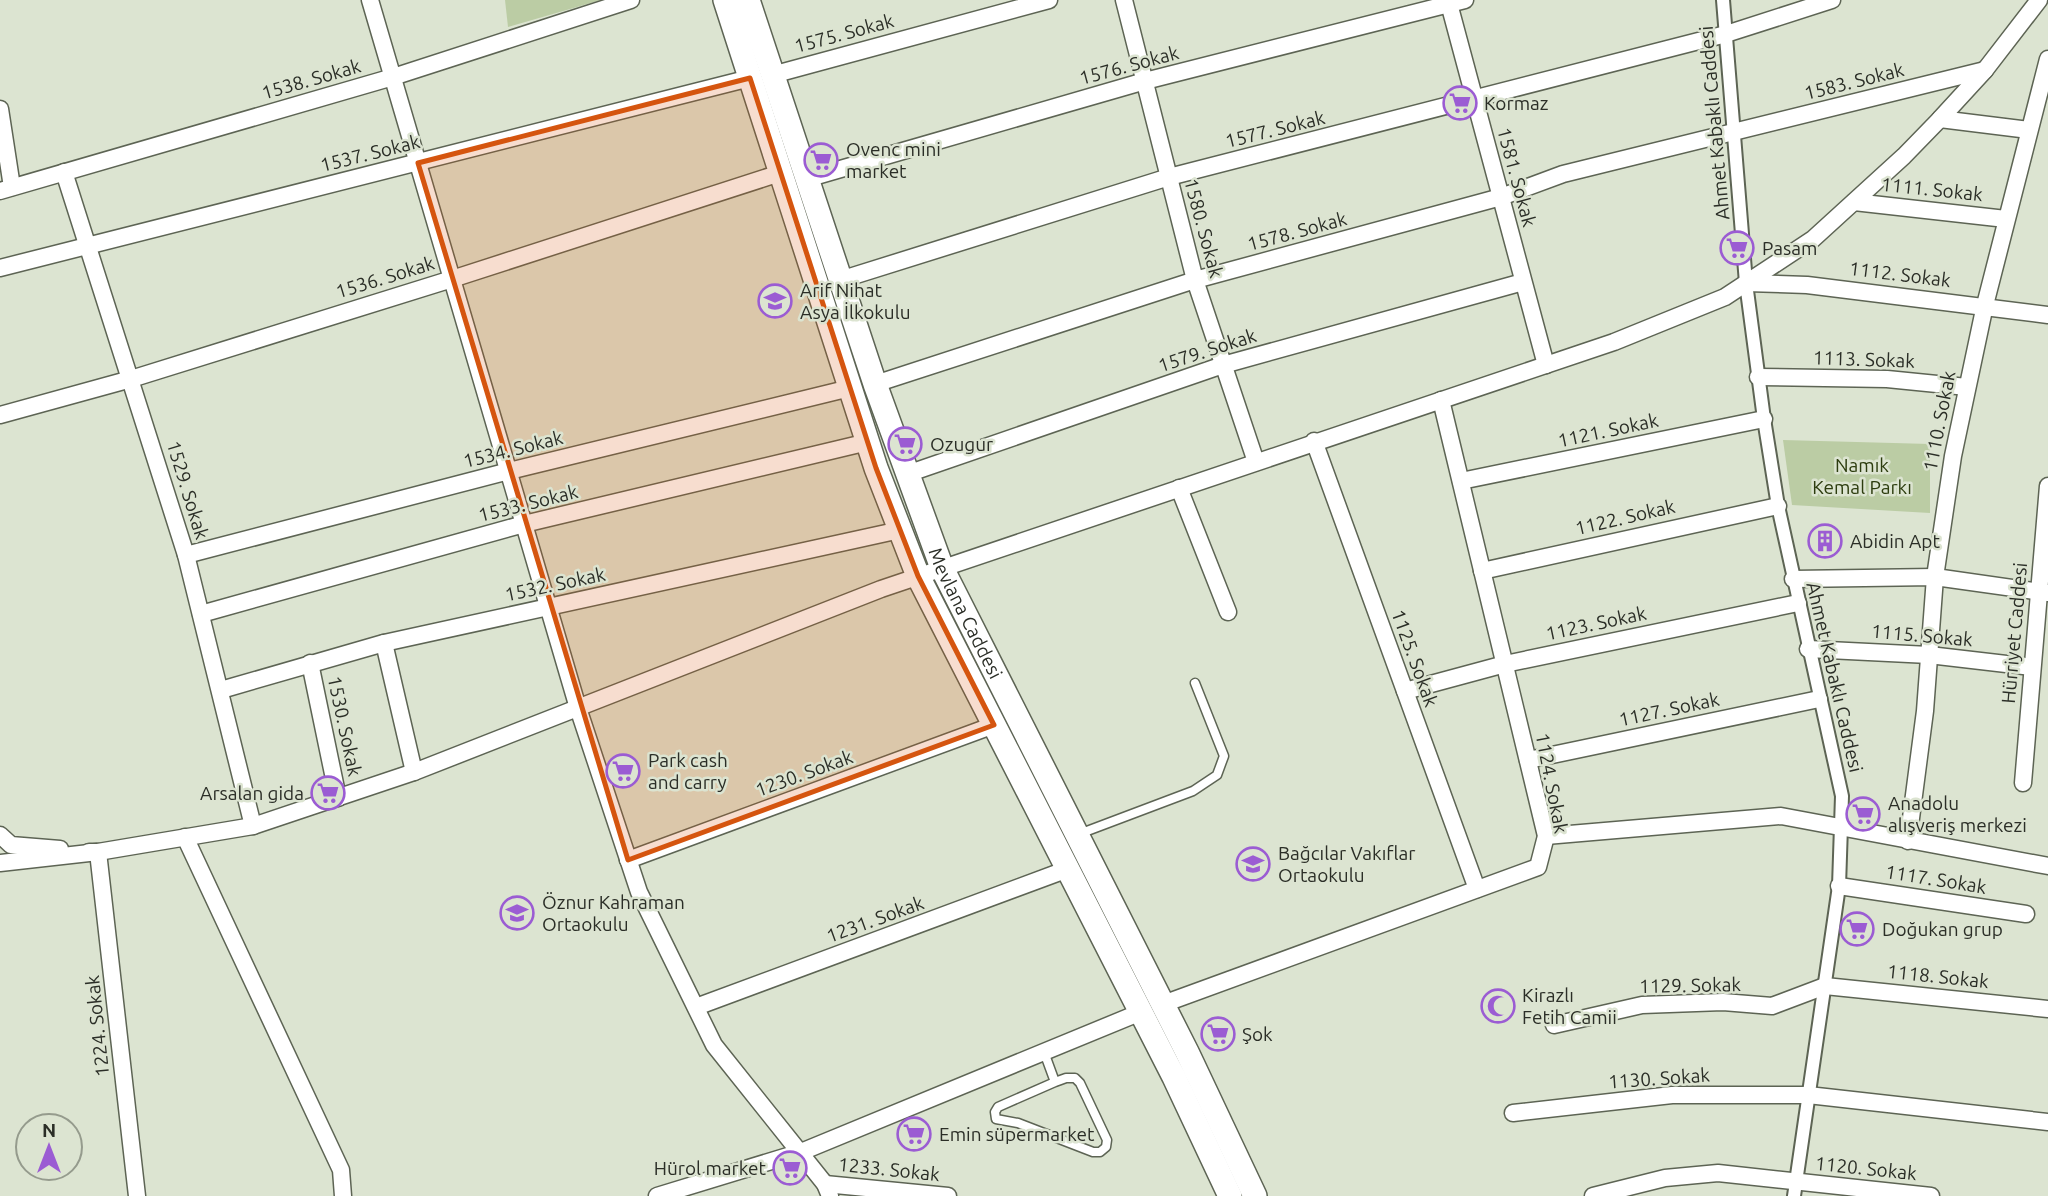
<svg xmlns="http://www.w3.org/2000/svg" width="2048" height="1196" font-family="Ubuntu,sans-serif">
	<rect width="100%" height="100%" fill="#dce4d1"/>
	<g fill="#bbcca4">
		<polygon points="505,0 601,0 508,27"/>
		<polygon points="1783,440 1930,444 1930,513 1792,505"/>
	</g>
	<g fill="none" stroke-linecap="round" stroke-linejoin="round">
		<defs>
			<g id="service">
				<polyline points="1079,834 1193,791 1217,775 1224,756 1195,683"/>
				<polyline points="1044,1052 1055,1082 998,1107 995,1112 996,1119 1018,1123 1093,1152 1100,1152 1106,1147 1107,1140 1080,1083 1075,1078 1066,1078 1055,1082"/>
			</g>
			<polyline id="pedestrian" points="1723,0 1746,283 1764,419 1778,506 1842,796 1839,886 1794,1196"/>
			<g id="minor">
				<polyline points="370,0 578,708 639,892 714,1045 825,1184 830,1196"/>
				<polyline points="1124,0 1195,280 1256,462"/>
				<polyline points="1448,0 1546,365"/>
				<polyline points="772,75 1049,0"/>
				<polyline points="0,109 12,187"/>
				<polyline points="1940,119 2029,130"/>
				<polyline points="64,172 186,555 253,826"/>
				<polyline points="806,179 1145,81 1465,0"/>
				<polyline points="0,191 393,77 631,0"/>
				<polyline points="1854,202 2006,219"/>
				<polyline points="0,268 750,78"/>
				<polyline points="840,280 1169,177 1726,34 1832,0"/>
				<polyline points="1746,283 1807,285 2048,315"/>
				<polyline points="1758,377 1887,379 1967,387"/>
				<polyline points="875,384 1195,280 1501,197 1563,174 1985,70"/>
				<polyline points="0,415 131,379 452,279 780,173"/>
				<polyline points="1314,441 1477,889"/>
				<polyline points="907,474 1223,365 1523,282"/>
				<polyline points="1461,481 1764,419"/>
				<polyline points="1179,488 1228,612"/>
				<polyline points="186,555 509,471 850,388"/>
				<polyline points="1482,571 1778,506"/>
				<polyline points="1793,579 1935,577 2048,593"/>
				<polyline points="201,614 524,524 868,442"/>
				<polyline points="384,643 414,772"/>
				<polyline points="1808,649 1929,655 2032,667"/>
				<polyline points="310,663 338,798"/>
				<polyline points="221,690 384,643 900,530"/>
				<polyline points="1405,691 1505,664 1798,603"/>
				<polyline points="1528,760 1819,699"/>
				<polyline points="2023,783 2048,486"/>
				<polyline points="0,835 11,845 60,849"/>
				<polyline points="1546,836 1781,816 2048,866"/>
				<polyline points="185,837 341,1170 343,1196"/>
				<polyline points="1908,841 1925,711 1935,577 1953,456 1985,305 2048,59"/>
				<polyline points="89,852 98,852 137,1196"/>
				<polyline points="628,860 994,725"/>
				<polyline points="0,863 98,852 253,826 414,772 881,589 1614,342 1725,297 1813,239 1904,156 1940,119 1985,70 2039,0"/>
				<polyline points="1839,886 2026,914"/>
				<polyline points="1163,1004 1538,867 1546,836 1441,400"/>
				<polyline points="696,1007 1068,869"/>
				<polyline points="1554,1025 1642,1005 1723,1002 1772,1006 1825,986 2048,1009"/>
				<polyline points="1513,1113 1672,1095 1808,1095 2048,1122"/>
				<polyline points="825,1184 948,1196"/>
				<polyline points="657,1196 801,1152 1141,1012"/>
				<polyline points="1593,1196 1665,1178 1718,1173 1931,1196"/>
			</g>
			<g id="secondary">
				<polyline points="725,0 876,468 918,576 1174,1077 1230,1196"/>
				<path id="s1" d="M748,0L875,384L942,568L1187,1052L1255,1196"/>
			</g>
		</defs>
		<use href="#service" stroke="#5d6454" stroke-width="11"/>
		<use href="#pedestrian" stroke="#5d6454" stroke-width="16"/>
		<use href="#minor" stroke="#5d6454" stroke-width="19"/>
		<use href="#secondary" stroke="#5d6454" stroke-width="26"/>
		<use href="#service" stroke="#fff" stroke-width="8"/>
		<use href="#pedestrian" stroke="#fff" stroke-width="12"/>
		<use href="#minor" stroke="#fff" stroke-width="16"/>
		<use href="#secondary" stroke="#fff" stroke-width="23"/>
	</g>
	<path fill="#d5550f" fill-opacity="0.2" stroke="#d5550f" stroke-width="5" stroke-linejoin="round" d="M750,78L876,468L918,576L994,725L628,860L418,163Z"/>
	<defs>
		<symbol id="supermarket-ring" viewBox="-11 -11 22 22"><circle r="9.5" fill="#dce4d1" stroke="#9b5cd3" stroke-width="1.5"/><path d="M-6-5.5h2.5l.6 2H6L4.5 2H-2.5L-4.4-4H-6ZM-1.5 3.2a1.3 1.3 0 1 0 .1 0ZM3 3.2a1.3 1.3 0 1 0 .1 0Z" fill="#9b5cd3"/></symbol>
		<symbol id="school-ring" viewBox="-11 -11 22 22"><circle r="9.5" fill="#dce4d1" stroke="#9b5cd3" stroke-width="1.5"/><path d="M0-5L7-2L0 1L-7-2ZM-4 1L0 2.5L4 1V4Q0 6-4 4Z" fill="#9b5cd3"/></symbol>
		<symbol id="building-ring" viewBox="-11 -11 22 22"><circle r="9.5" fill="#dce4d1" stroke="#9b5cd3" stroke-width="1.5"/><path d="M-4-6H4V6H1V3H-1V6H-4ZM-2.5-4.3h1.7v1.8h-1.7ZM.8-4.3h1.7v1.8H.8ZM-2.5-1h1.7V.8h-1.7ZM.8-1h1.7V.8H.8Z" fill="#9b5cd3"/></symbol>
		<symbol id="mosque-ring" viewBox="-11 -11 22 22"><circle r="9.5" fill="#dce4d1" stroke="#9b5cd3" stroke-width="1.5"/><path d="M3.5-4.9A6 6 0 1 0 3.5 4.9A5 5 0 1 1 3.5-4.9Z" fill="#9b5cd3"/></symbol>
	</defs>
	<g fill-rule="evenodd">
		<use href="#supermarket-ring" x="1441" y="84" width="38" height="38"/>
		<use href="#supermarket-ring" x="802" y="141" width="38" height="38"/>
		<use href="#supermarket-ring" x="1718" y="229" width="38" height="38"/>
		<use href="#school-ring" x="756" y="282" width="38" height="38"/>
		<use href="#supermarket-ring" x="886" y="425" width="38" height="38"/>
		<use href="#building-ring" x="1806" y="522" width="38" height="38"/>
		<use href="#supermarket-ring" x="604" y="752" width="38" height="38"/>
		<use href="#supermarket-ring" x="309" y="774" width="38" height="38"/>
		<use href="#supermarket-ring" x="1844" y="795" width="38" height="38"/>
		<use href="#school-ring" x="1234" y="845" width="38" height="38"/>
		<use href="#school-ring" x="498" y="894" width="38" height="38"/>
		<use href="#supermarket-ring" x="1838" y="910" width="38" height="38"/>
		<use href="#mosque-ring" x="1479" y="987" width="38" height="38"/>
		<use href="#supermarket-ring" x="1199" y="1015" width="38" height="38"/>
		<use href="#supermarket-ring" x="895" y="1115" width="38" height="38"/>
		<use href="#supermarket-ring" x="771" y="1149" width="38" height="38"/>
	</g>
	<g text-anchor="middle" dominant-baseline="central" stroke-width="5" stroke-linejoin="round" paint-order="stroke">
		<g font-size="19" fill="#2b2e27" stroke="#dce4d1">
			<text transform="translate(844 33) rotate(-15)">1575. Sokak</text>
			<text transform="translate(1129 65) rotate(-15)">1576. Sokak</text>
			<text transform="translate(311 79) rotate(-16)">1538. Sokak</text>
			<text transform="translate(1854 81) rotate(-14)">1583. Sokak</text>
			<text transform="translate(1714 123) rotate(-95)">Ahmet Kabaklı Caddesi</text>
			<text transform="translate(1275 129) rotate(-14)">1577. Sokak</text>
			<text transform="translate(370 153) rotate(-14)">1537. Sokak</text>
			<text transform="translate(1517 177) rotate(75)">1581. Sokak</text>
			<text transform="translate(1932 189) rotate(6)">1111. Sokak</text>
			<text transform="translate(1204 228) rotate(75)">1580. Sokak</text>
			<text transform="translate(1297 231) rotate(-15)">1578. Sokak</text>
			<text transform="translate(1900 274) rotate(7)">1112. Sokak</text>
			<text transform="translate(385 277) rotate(-17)">1536. Sokak</text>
			<text transform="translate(1207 350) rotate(-18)">1579. Sokak</text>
			<text transform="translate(1864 359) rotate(2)">1113. Sokak</text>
			<text transform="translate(1939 421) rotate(-79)">1110. Sokak</text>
			<text transform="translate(1608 430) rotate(-12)">1121. Sokak</text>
			<text transform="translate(513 449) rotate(-14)">1534. Sokak</text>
			<text transform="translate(188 490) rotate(73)">1529. Sokak</text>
			<text transform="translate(528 503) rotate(-14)">1533. Sokak</text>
			<text transform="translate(1625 517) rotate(-13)">1122. Sokak</text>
			<text transform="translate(555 584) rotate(-12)">1532. Sokak</text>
			<text stroke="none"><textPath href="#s1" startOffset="651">Mevlana Caddesi</textPath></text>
			<text transform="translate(1596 623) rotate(-12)">1123. Sokak</text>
			<text transform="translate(2014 633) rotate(-85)">Hürriyet Caddesi</text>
			<text transform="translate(1922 635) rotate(5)">1115. Sokak</text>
			<text transform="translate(1415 658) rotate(70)">1125. Sokak</text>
			<text transform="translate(1835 677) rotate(77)">Ahmet Kabaklı Caddesi</text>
			<text transform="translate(1669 709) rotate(-12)">1127. Sokak</text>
			<text transform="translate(345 726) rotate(78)">1530. Sokak</text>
			<text transform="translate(804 773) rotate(-20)">1230. Sokak</text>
			<text transform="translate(1552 783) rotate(79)">1124. Sokak</text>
			<text transform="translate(1936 879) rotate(9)">1117. Sokak</text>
			<text transform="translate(875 919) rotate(-20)">1231. Sokak</text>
			<text transform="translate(1938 976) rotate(6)">1118. Sokak</text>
			<text transform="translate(1690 985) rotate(-1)">1129. Sokak</text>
			<text transform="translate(97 1026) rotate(-96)">1224. Sokak</text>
			<text transform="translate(1659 1078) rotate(-4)">1130. Sokak</text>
			<text transform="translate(1866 1168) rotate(6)">1120. Sokak</text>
			<text transform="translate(889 1169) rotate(6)">1233. Sokak</text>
		</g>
		<g font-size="19" fill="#2b2e27" stroke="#dce4d1" text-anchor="start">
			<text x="1484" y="103">Kormaz</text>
			<text x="846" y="149">Ovenc mini<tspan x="846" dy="22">market</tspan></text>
			<text x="1762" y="248">Pasam</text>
			<text x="800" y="290">Arif Nihat<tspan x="800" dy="22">Asya İlkokulu</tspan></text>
			<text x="930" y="444">Ozugur</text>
			<text x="1850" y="541">Abidin Apt</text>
			<text x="648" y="760">Park cash<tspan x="648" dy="22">and carry</tspan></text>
			<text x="304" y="793" text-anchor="end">Arsalan gida</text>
			<text x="1888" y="803">Anadolu<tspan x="1888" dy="22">alışveriş merkezi</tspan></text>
			<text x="1278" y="853">Bağcılar Vakıflar<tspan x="1278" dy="22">Ortaokulu</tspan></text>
			<text x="542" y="902">Öznur Kahraman<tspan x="542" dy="22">Ortaokulu</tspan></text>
			<text x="1882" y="929">Doğukan grup</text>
			<text x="1522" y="995">Kirazlı<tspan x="1522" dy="22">Fetih Camii</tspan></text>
			<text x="1242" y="1034">Şok</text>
			<text x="939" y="1134">Emin süpermarket</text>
			<text x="766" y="1168" text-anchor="end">Hürol market</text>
		</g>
		<g font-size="19" fill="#2d3d0f" stroke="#dce4d1">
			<text x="1862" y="465">Namık<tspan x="1862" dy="22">Kemal Parkı</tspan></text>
		</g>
	</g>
	<g transform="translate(49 1147)"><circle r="33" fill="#dce4d1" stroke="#959b8d" stroke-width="2"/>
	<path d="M0-5L12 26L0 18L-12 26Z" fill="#9b5cd3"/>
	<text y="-10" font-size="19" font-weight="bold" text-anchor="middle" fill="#2b2e27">N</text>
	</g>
</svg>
